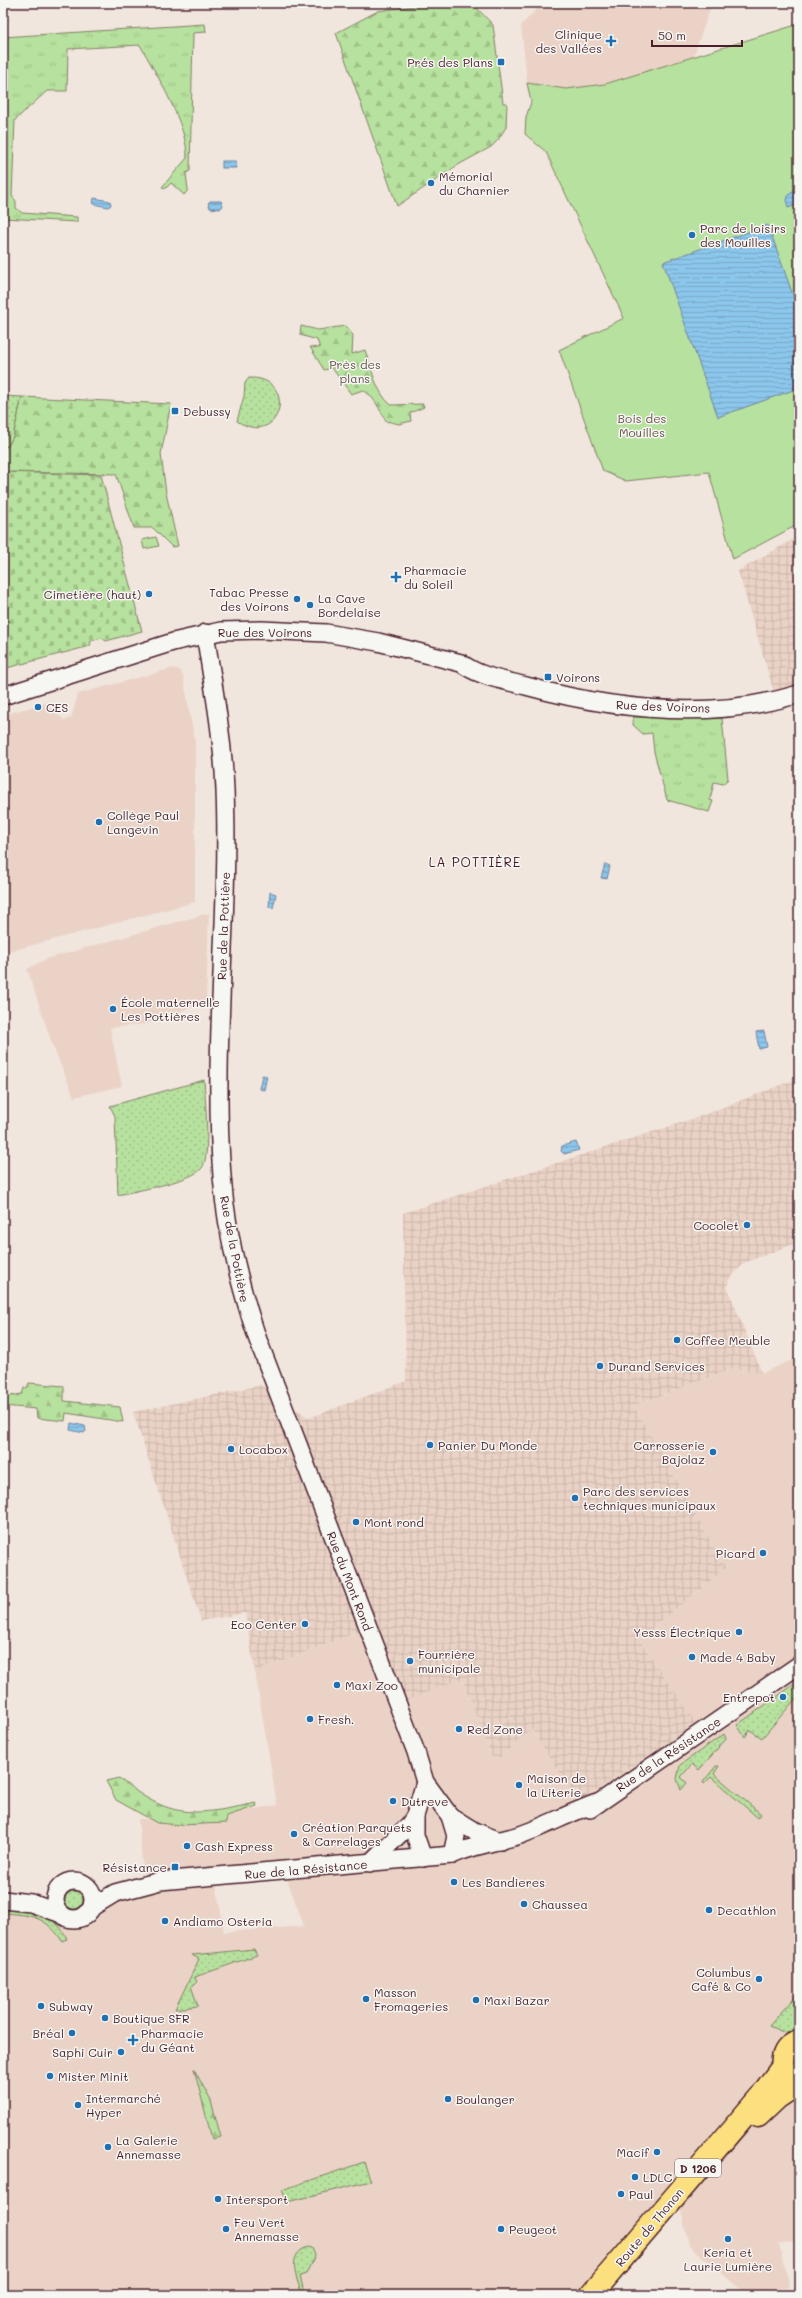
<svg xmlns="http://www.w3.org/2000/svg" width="802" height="2298" font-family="Mali,sans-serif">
	<defs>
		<pattern id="industrial-grid" width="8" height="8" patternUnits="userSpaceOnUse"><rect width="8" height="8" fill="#ead3c6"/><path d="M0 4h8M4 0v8" fill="none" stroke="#cab5aa"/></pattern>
		<pattern id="grass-dots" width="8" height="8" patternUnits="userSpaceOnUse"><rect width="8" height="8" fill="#b7e19e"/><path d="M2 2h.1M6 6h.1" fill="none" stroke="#9fc188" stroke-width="1.8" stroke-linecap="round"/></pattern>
		<pattern id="forest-firs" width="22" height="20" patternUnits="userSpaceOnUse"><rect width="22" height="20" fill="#b7e19e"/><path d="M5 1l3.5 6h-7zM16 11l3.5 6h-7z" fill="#9fc188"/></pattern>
		<pattern id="cemetery-stones" width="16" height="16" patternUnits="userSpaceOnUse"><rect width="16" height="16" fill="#b7e19e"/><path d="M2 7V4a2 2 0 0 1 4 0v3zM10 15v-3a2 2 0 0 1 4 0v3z" fill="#9fc188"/></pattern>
		<pattern id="park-tufts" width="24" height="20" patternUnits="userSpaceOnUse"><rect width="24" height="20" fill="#b7e19e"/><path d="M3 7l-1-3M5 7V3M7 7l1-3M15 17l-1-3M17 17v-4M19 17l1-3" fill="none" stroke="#9fc188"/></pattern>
		<pattern id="water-rules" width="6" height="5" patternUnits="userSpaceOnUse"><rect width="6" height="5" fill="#8bc6eb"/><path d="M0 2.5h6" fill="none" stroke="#79aaca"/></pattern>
	</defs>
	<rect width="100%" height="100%" fill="#f1e6de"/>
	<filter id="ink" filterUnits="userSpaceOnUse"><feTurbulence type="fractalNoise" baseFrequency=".025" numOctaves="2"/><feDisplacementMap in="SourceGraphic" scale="8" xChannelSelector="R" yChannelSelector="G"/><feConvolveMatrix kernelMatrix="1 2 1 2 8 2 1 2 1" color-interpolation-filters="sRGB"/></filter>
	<g filter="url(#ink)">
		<g fill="#ead3c6" fill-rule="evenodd">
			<polygon points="540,3 712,3 693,58 605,84 566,89 527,83 521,25 535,11"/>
			<polygon points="173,668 180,670 183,676 195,741 195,902 3,953 3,715 35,706 36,710 41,708 40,705 45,703 64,720 71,718 78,694"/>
			<polygon points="209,913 206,1002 145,1024 110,1028 122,1086 74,1097 52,1044 27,969 46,959"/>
			<path d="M799,1357V2240L779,2244L789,2287L772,2290L768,2295H747L689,2245L681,2211L673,2206L596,2295H3V1894L75,1900L144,1882L138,1819L217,1815L277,1805L255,1672L368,1628L462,1679L494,1762L532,1730L578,1801L695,1723L639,1639L726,1568L634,1406L734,1368L762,1373ZM284,1871L304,1926L224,1932L215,1876Z"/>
		</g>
		<g fill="url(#industrial-grid)">
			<polygon points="799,536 799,689 775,696 738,571"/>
			<polygon points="799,1078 799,1242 744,1263 729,1280 727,1287 762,1373 734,1368 634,1406 726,1568 639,1639 696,1723 578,1802 532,1730 494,1762 462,1679 397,1704 368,1628 255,1672 245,1613 201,1621 133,1412 261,1385 309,1418 406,1381 403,1213 698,1117"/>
		</g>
		<g fill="url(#grass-dots)" stroke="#808064">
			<path d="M249,378C299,376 282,450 237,421L244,396L245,383Z"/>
			<polygon points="3,396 22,397 13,437 8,446 3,448"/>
			<path d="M204,1080C205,1097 211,1157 202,1168C193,1181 135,1191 118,1195L115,1116L110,1106Z"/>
			<polygon points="799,1681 799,1695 762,1738 750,1730 745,1737 737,1725"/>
			<polygon points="724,1734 726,1739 699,1770 692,1764 681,1777 687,1783 681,1790 677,1779 680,1765"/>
			<polygon points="716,1766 719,1766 714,1774 761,1814 758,1818 711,1777 704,1784 703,1782"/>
			<circle cx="74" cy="1900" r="9"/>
			<path d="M3,1906C27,1907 58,1915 67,1939L62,1941C46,1916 31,1915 3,1913Z"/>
			<polygon points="254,1949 257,1955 195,1977 197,1983 191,1986 198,2006 175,2009 199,1959 192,1955"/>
			<polygon points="799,1992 799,2030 785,2033 769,2026"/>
			<polygon points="799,2051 799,2072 793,2068 794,2053"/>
			<polygon points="364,2162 371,2181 287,2202 282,2190"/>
			<path d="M308,2247L312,2248L315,2255L306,2274L300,2276L304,2292L310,2291L313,2295H302C297,2279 285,2254 308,2247Z"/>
		</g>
		<g fill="url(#forest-firs)" stroke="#808064">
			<polygon points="434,3 460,3 475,6 493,25 503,103 507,103 506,127 498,140 491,147 458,165 397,206 336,33 378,11"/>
			<path d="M301,326L318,330L345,326L353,335L352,354L365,350C372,369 375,391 391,405L423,404L424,407L410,413L411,421L399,424L386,421C379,409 375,397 363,390L351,394L332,368L324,370L310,347L320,348L317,340L300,335Z"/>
			<polygon points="22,397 171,404 161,454 166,493 178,546 172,547 153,528 134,528 116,474 3,472 3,448 8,446 13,437"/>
			<polygon points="29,1383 64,1386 64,1401 120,1407 123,1422 66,1413 65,1421 37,1418 36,1409 3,1406 3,1394 10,1396 22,1394 24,1388 27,1388"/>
			<path d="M119,1778C170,1820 195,1816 256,1803L257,1806L227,1816L226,1823L180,1825L157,1823L116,1800L106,1781Z"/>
			<polygon points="194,2069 211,2101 221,2137 212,2139"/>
		</g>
		<polygon fill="url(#cemetery-stones)" stroke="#808064" points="3,472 101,475 142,631 106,641 102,638 91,641 90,646 3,669"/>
		<g fill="url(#park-tufts)" stroke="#808064">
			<path d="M205,24L206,32L193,33L190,171L186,173L188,190L184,195L171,183L165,189L162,187L187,158C188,126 156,73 140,45L68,49L67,91H47L15,120L12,196L16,201V208L22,213L77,217V222L3,218V37Z"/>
			<polygon points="633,717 722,718 728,779 723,784 714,782 710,800 713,801 709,812 667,800 654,752 652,733 643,734 633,725"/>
		</g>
		<g fill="#b7e19e" stroke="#808064">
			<polygon points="799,24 799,524 733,559 709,472 626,481 603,471 559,350 624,318 546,152 525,134 526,117 531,102 527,83 566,89 605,84"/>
			<polygon points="156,537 159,546 144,549 142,540"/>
		</g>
		<g fill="url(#water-rules)" stroke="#71839e">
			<rect x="222" y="161" width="14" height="7"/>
			<path d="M799,189V204L788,208C785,197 789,192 799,189Z"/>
			<polygon points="94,198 110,201 111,205 108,207 93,204"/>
			<polygon points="210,201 221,201 223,206 220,209 210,208 208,203"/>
			<polygon points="768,225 799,312 799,388 718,417 663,262"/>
			<polygon points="605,864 610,866 607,879 601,878"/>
			<polygon points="270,892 276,894 273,908 269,907"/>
			<polygon points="764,1031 767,1047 759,1049 756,1032"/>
			<polygon points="262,1075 267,1076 264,1090 259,1089"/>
			<polygon points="576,1142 579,1150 564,1154 561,1151 562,1146"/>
			<polygon points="71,1423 85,1426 86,1431 84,1433 70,1430"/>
		</g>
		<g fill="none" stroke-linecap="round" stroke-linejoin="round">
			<defs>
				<g id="tertiary">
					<path d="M205,633C213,685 223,737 225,790C230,918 212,1047 222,1176C226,1232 240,1287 258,1340L416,1752L425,1782L450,1816L474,1831L500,1841"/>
					<path d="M3,696L173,642L221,631L261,630L326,633L378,642L461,663C480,677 503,680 526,686C614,710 711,721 799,694"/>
					<polyline points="590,1809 799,1665"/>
					<polyline points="415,1816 415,1835 423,1858"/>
					<polyline points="450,1816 456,1836 452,1855"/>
					<polyline points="370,1863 409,1825 415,1816 425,1782"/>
					<circle cx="74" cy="1900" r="19"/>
					<polyline points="3,1900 31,1903 59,1913"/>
					<path d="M92,1907L115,1893L160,1881L452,1855C473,1845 497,1842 520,1835C546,1826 571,1812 597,1803"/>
				</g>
				<g id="primary">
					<path d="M790,2078C777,2066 782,2046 799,2042"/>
					<polyline points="758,2116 777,2098 799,2083"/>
					<polyline points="591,2295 761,2096 783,2066"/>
				</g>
			</defs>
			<use href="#tertiary" stroke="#4a1f2b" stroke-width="20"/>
			<use href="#primary" stroke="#4a1f2b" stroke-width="25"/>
			<use href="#tertiary" stroke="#f6f6f2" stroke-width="17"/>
			<use href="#primary" stroke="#fce080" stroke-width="22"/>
		</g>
	</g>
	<g fill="#1f6fb2" stroke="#f6f6f2" stroke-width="1.5">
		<path d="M609 35h4v4h4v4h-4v4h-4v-4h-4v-4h4z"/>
		<rect x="497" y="58" width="8" height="8" rx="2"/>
		<circle cx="431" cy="183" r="4"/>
		<circle cx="692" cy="235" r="4"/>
		<rect x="171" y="407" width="8" height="8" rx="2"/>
		<path d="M394 571h4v4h4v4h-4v4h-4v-4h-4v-4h4z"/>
		<circle cx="149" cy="594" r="4"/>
		<circle cx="297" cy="599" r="4"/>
		<circle cx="310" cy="605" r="4"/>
		<rect x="544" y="673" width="8" height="8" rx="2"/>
		<circle cx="38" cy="707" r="4"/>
		<circle cx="99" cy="822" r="4"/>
		<circle cx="113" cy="1009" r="4"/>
		<circle cx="747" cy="1225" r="4"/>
		<circle cx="677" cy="1340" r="4"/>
		<circle cx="600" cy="1366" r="4"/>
		<circle cx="430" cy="1445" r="4"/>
		<circle cx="231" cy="1449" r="4"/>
		<circle cx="713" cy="1452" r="4"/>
		<circle cx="575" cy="1498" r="4"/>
		<circle cx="356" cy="1522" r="4"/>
		<circle cx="763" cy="1553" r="4"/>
		<circle cx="305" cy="1624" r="4"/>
		<circle cx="739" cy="1632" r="4"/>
		<circle cx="692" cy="1657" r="4"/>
		<circle cx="410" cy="1661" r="4"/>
		<circle cx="337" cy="1685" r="4"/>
		<circle cx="783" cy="1697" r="4"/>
		<circle cx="310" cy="1719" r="4"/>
		<circle cx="459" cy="1729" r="4"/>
		<circle cx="519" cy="1785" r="4"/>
		<circle cx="393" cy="1801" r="4"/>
		<circle cx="294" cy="1834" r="4"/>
		<circle cx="187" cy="1846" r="4"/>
		<rect x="171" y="1863" width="8" height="8" rx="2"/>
		<circle cx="454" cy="1882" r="4"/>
		<circle cx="524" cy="1904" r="4"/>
		<circle cx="709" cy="1910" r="4"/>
		<circle cx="165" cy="1921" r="4"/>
		<circle cx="759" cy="1979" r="4"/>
		<circle cx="366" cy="1999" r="4"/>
		<circle cx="476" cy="2000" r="4"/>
		<circle cx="41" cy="2006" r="4"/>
		<circle cx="105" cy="2018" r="4"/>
		<circle cx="72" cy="2033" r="4"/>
		<path d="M131 2034h4v4h4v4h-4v4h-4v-4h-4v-4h4z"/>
		<circle cx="121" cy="2052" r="4"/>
		<circle cx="50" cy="2076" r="4"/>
		<circle cx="448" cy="2099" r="4"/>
		<circle cx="78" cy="2105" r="4"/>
		<circle cx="108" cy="2147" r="4"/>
		<circle cx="657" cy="2152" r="4"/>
		<circle cx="635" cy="2177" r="4"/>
		<circle cx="621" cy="2194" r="4"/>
		<circle cx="218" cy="2199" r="4"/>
		<circle cx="226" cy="2229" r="4"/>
		<circle cx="501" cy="2229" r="4"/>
		<circle cx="728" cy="2239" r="4"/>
	</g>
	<g text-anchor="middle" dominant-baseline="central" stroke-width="3" stroke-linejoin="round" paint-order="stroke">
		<rect fill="#f6f6f2" stroke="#7e6067" stroke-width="1" x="675" y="2159" width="46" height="18" rx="3"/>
		<g font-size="11" font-weight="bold" fill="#4a1f2b">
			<text x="698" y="2168">D 1206</text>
		</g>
		<g font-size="12" fill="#4a1f2b" stroke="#f6f6f2" text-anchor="start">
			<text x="602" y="34" text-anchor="end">Clinique<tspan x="602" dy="14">des Vallées</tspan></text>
			<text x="493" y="62" text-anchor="end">Prés des Plans</text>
			<text x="439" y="176">Mémorial<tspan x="439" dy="14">du Charnier</tspan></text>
			<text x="700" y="228">Parc de loisirs<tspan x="700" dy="14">des Mouilles</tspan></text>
			<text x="183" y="411">Debussy</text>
			<text x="404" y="570">Pharmacie<tspan x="404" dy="14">du Soleil</tspan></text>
			<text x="289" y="592" text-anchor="end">Tabac Presse<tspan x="289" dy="14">des Voirons</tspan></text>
			<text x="141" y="594" text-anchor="end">Cimetière (haut)</text>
			<text x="318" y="598">La Cave<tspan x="318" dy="14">Bordelaise</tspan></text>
			<text x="556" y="677">Voirons</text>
			<text x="46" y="707">CES</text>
			<text x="107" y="815">Collège Paul<tspan x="107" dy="14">Langevin</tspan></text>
			<text x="121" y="1002">École maternelle<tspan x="121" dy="14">Les Pottières</tspan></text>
			<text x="739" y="1225" text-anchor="end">Cocolet</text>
			<text x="685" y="1340">Coffee Meuble</text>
			<text x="608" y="1366">Durand Services</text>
			<text x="438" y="1445">Panier Du Monde</text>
			<text x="705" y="1445" text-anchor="end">Carrosserie<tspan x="705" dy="14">Bajolaz</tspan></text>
			<text x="239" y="1449">Locabox</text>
			<text x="583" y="1491">Parc des services<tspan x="583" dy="14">techniques municipaux</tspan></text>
			<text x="364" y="1522">Mont rond</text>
			<text x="755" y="1553" text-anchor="end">Picard</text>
			<text x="297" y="1624" text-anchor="end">Eco Center</text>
			<text x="731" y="1632" text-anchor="end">Yesss Électrique</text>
			<text x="418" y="1654">Fourrière<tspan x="418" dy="14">municipale</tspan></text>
			<text x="700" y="1657">Made 4 Baby</text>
			<text x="345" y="1685">Maxi Zoo</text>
			<text x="775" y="1697" text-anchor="end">Entrepot</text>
			<text x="318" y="1719">Fresh.</text>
			<text x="467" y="1729">Red Zone</text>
			<text x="527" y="1778">Maison de<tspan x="527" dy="14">la Literie</tspan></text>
			<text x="401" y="1801">Dutreve</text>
			<text x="302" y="1827">Création Parquets<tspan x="302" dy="14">&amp; Carrelages</tspan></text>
			<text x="195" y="1846">Cash Express</text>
			<text x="167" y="1867" text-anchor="end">Résistance</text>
			<text x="462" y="1882">Les Bandieres</text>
			<text x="532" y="1904">Chaussea</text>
			<text x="717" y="1910">Decathlon</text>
			<text x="173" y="1921">Andiamo Osteria</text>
			<text x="751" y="1972" text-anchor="end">Columbus<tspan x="751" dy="14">Café &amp; Co</tspan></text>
			<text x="374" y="1992">Masson<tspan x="374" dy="14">Fromageries</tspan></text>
			<text x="484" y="2000">Maxi Bazar</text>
			<text x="49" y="2006">Subway</text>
			<text x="113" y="2018">Boutique SFR</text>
			<text x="64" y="2033" text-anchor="end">Bréal</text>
			<text x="141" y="2033">Pharmacie<tspan x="141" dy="14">du Géant</tspan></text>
			<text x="113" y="2052" text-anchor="end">Saphi Cuir</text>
			<text x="58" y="2076">Mister Minit</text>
			<text x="86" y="2098">Intermarché<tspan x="86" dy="14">Hyper</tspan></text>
			<text x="456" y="2099">Boulanger</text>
			<text x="116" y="2140">La Galerie<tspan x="116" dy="14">Annemasse</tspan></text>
			<text x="649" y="2152" text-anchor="end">Macif</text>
			<text x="643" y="2177">LDLC</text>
			<text x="629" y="2194">Paul</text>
			<text x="226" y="2199">Intersport</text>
			<text x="234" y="2222">Feu Vert<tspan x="234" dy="14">Annemasse</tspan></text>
			<text x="509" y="2229">Peugeot</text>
			<text x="728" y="2252" text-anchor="middle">Keria et<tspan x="728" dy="14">Laurie Lumière</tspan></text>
		</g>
		<g font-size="12" fill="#655048" stroke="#f6f6f2">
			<text x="355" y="364">Près des<tspan x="355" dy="14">plans</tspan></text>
			<text x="642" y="418">Bois des<tspan x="642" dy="14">Mouilles</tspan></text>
		</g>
		<g font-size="12" fill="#4a1f2b" stroke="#f6f6f2">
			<text x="265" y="632">Rue des Voirons</text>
			<text transform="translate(663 706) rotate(2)">Rue des Voirons</text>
			<text transform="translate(223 926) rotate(-88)">Rue de la Pottière</text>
			<text transform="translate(235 1249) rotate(79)">Rue de la Pottière</text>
			<text transform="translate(350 1581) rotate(69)">Rue du Mont Rond</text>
			<text transform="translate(668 1754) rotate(-34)">Rue de la Résistance</text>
			<text transform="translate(306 1869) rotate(-5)">Rue de la Résistance</text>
			<text transform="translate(649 2227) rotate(-50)">Route de Thonon</text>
		</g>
		<g font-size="13" letter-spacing="1" fill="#4a1f2b" stroke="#f6f6f2">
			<text x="475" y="861">LA POTTIÈRE</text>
		</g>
	</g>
	<rect width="802" height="2298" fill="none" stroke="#f6f6f2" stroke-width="16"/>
	<rect x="8" y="8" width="786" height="2282" fill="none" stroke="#4a1f2b" stroke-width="1.5" filter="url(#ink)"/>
	<path d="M652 40v6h90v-6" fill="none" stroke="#4a1f2b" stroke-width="2"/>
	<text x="658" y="40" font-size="12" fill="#4a1f2b" stroke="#f6f6f2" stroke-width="3" paint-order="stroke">50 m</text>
</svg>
